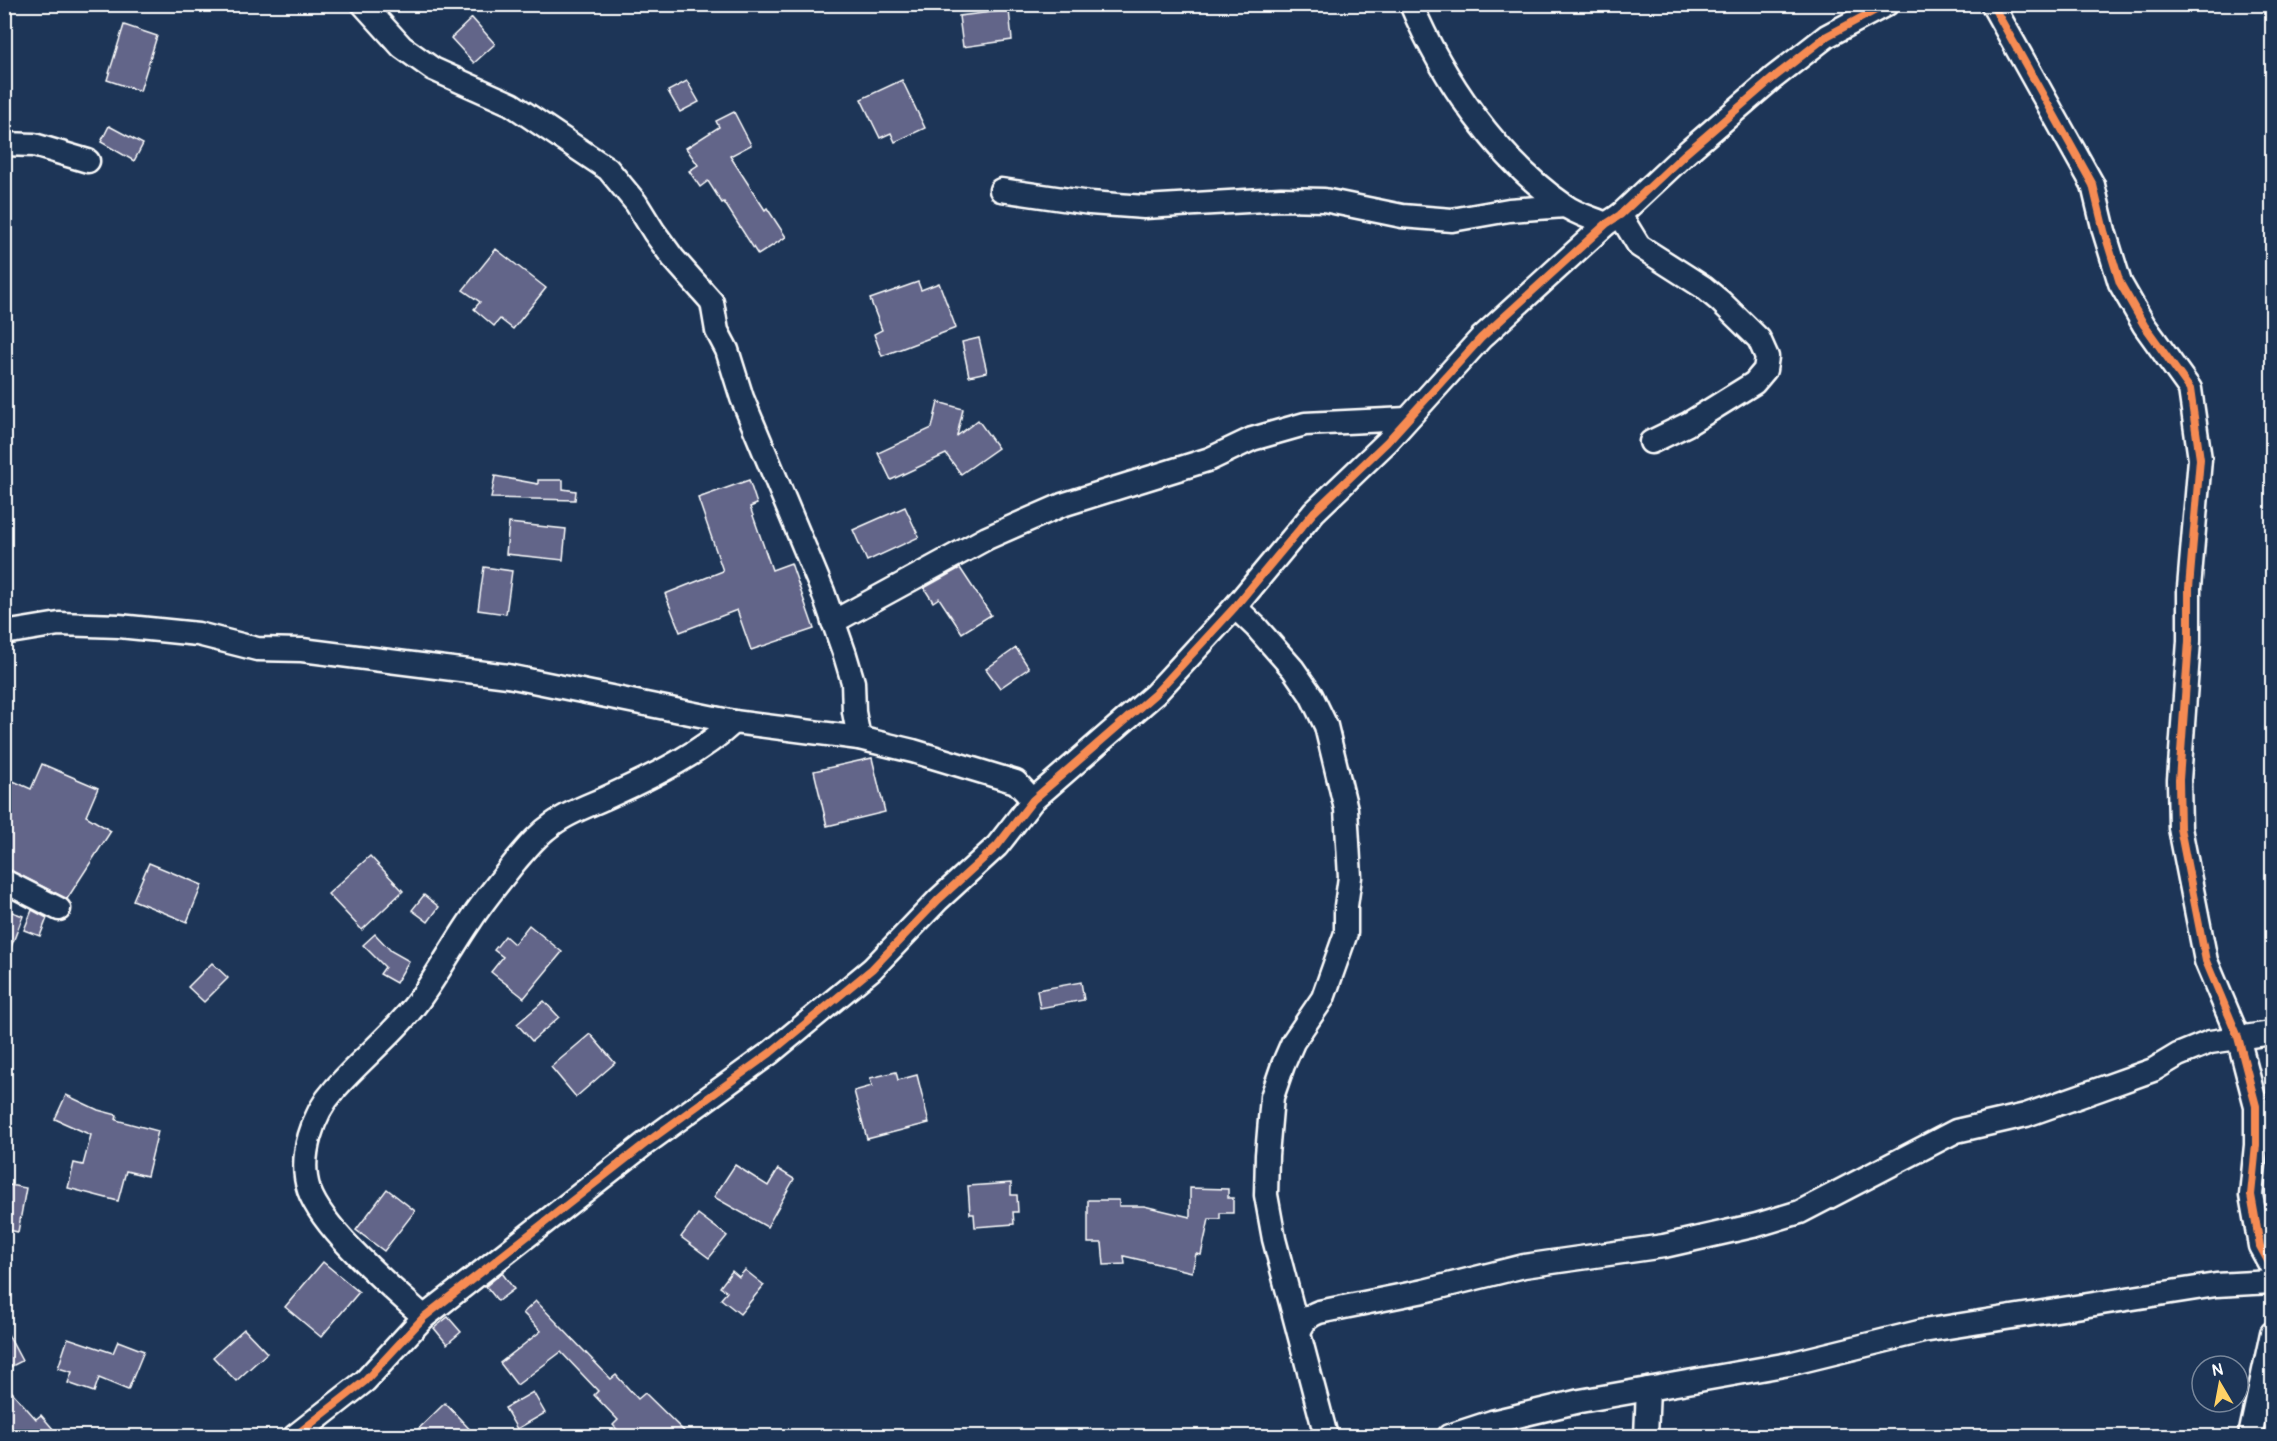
<svg xmlns="http://www.w3.org/2000/svg" width="2277" height="1441" font-family="Pangolin,sans-serif">
	<rect width="100%" height="100%" fill="#1d3557"/>
	<filter id="ink" filterUnits="userSpaceOnUse"><feTurbulence type="fractalNoise" baseFrequency=".0167" numOctaves="2"/><feDisplacementMap in="SourceGraphic" scale="12" xChannelSelector="R" yChannelSelector="G"/><feConvolveMatrix kernelMatrix="1 2 1 2 8 2 1 2 1" color-interpolation-filters="sRGB"/></filter>
	<g filter="url(#ink)">
		<g fill="#626589" stroke="#fff" stroke-width="1.5">
			<polygon points="1009,10 1012,40 963,47 959,16"/>
			<polygon points="472,18 495,44 474,63 451,38"/>
			<polygon points="124,25 157,36 140,91 107,80"/>
			<polygon points="902,80 925,128 895,142 891,133 880,138 861,99"/>
			<polygon points="687,81 699,102 680,112 668,91"/>
			<polygon points="734,112 751,145 730,156 765,210 767,208 786,237 758,255 724,202 722,203 708,181 700,187 689,171 698,165 686,148 719,127 716,121"/>
			<polygon points="109,126 143,144 134,161 101,142"/>
			<polygon points="496,249 546,288 513,329 500,319 494,326 474,309 480,302 463,290"/>
			<polygon points="918,282 921,290 939,283 956,328 882,356 874,334 882,330 870,299"/>
			<polygon points="979,338 987,372 969,376 962,342"/>
			<polygon points="938,402 963,409 957,436 978,420 998,448 961,474 946,454 891,480 878,453 932,428"/>
			<polygon points="495,476 538,484 538,480 563,480 563,489 576,491 575,500 491,498"/>
			<polygon points="749,480 757,504 750,507 772,570 791,563 814,629 751,650 737,610 680,632 665,594 723,571 698,498"/>
			<polygon points="905,507 919,537 867,561 853,530"/>
			<polygon points="509,523 566,529 563,560 506,554"/>
			<polygon points="484,567 512,571 506,614 478,610"/>
			<polygon points="960,568 991,615 962,633 939,598 933,602 924,588"/>
			<polygon points="1016,648 1029,668 1000,688 986,669"/>
			<polygon points="872,758 885,812 827,826 814,771"/>
			<polygon points="42,764 98,788 86,816 111,831 67,899 4,867 4,777 31,789"/>
			<polygon points="370,856 403,891 362,930 328,894"/>
			<polygon points="149,863 202,885 187,922 133,900"/>
			<polygon points="424,895 439,907 428,922 412,910"/>
			<polygon points="4,909 23,916 6,960 4,960"/>
			<polygon points="32,910 47,918 40,936 24,930"/>
			<polygon points="529,925 562,952 524,998 491,972 503,957 494,950 505,936 514,944"/>
			<polygon points="375,934 391,951 409,961 396,983 380,974 385,967 363,945"/>
			<polygon points="212,963 228,978 204,1002 188,987"/>
			<polygon points="1081,982 1084,1000 1040,1008 1037,990"/>
			<polygon points="544,1001 559,1017 532,1041 517,1024"/>
			<polygon points="590,1034 615,1063 576,1097 551,1067"/>
			<polygon points="896,1072 898,1080 917,1075 929,1123 867,1139 854,1091 872,1086 870,1078"/>
			<polygon points="66,1095 98,1110 117,1115 116,1120 158,1131 147,1176 126,1171 118,1201 68,1188 74,1163 83,1165 91,1135 55,1119"/>
			<polygon points="735,1165 768,1186 778,1169 794,1179 767,1227 714,1197"/>
			<polygon points="1011,1183 1011,1195 1017,1195 1018,1212 1013,1212 1014,1224 975,1227 974,1214 970,1214 968,1186"/>
			<polygon points="4,1184 26,1188 18,1232 4,1229"/>
			<polygon points="1190,1188 1228,1189 1228,1198 1233,1198 1233,1213 1220,1213 1220,1219 1209,1219 1201,1255 1196,1254 1192,1272 1124,1256 1125,1264 1104,1265 1102,1243 1088,1243 1088,1200 1119,1200 1119,1206 1144,1206 1190,1217"/>
			<polygon points="387,1189 415,1211 384,1251 356,1230"/>
			<polygon points="698,1214 727,1236 709,1258 681,1237"/>
			<polygon points="323,1262 359,1292 321,1337 285,1307"/>
			<polygon points="745,1270 764,1285 740,1314 721,1299 727,1292 720,1287 732,1271 739,1277"/>
			<polygon points="502,1273 514,1289 498,1301 486,1286"/>
			<polygon points="536,1301 611,1379 616,1375 638,1399 645,1393 690,1437 624,1437 613,1425 618,1420 594,1395 598,1391 561,1352 517,1385 500,1363 541,1331 523,1313"/>
			<polygon points="448,1317 461,1332 447,1344 434,1328"/>
			<polygon points="4,1327 22,1361 4,1370"/>
			<polygon points="244,1329 267,1353 236,1381 213,1357"/>
			<polygon points="68,1338 113,1353 118,1341 144,1351 128,1390 99,1378 94,1392 68,1383 72,1372 58,1368"/>
			<polygon points="4,1383 36,1419 41,1415 60,1437 4,1437"/>
			<polygon points="533,1392 545,1413 517,1429 505,1408"/>
			<polygon points="445,1403 477,1437 410,1437"/>
		</g>
		<g fill="none" stroke-linecap="round" stroke-linejoin="round">
			<defs>
				<g id="minor">
					<polyline points="363,4 402,47 433,69 511,104 608,169 636,203 654,232 673,258 712,302 717,331 727,350 742,398 823,592 845,655 853,682 854,712 859,738"/>
					<path d="M1411,4C1442,78 1497,159 1564,205C1576,214 1592,218 1606,224"/>
					<polyline points="1992,4 2093,185 2104,231 2120,283 2144,325 2190,389 2200,459 2189,588 2189,641 2179,780 2180,828 2206,961 2238,1037 2256,1106 2256,1145 2251,1195 2260,1246 2272,1268"/>
					<polyline points="4,144 34,145 88,161"/>
					<polyline points="1001,190 1090,203 1144,207 1281,199 1324,200 1402,216 1452,220 1509,210 1565,206"/>
					<polyline points="1620,215 1639,246 1703,287 1720,301 1759,339 1767,357 1765,370 1754,383 1688,424 1651,442"/>
					<polyline points="1235,607 1256,627 1293,669 1311,695 1326,726 1346,809 1350,877 1346,906 1346,933 1323,998 1293,1042 1283,1065 1272,1097 1267,1155 1266,1195 1274,1239 1326,1436"/>
					<polyline points="833,622 987,538 1062,505 1210,459 1252,439 1305,424 1407,419"/>
					<polyline points="4,633 59,624 119,626 198,634 257,649 302,650 508,676 734,722 859,738 913,751 1016,782 1033,800"/>
					<polyline points="4,881 59,909"/>
					<path d="M424,1317C392,1288 323,1230 309,1190C298,1157 313,1113 335,1089C362,1058 395,1033 419,1000C438,974 453,946 471,920C484,900 500,881 515,862C527,848 538,834 553,824C572,810 594,804 614,794C656,775 700,753 734,722"/>
					<path d="M1299,1332C1304,1321 1308,1316 1319,1312L1424,1291L1524,1266L1664,1246L1757,1225L1800,1212L1956,1131L2026,1115L2100,1089L2153,1070L2178,1055L2210,1042L2272,1033"/>
					<polyline points="295,1436 365,1381 424,1317 646,1143 770,1053 872,969 938,900 997,846 1033,800 1155,694 1235,607 1314,512 1387,442 1481,338 1606,224 1620,215 1685,154 1773,78 1827,36 1887,4"/>
					<polyline points="1449,1436 1492,1422 1580,1401 1789,1364 1923,1331 2216,1285 2272,1282"/>
					<polyline points="1646,1436 1648,1389"/>
					<polyline points="2250,1436 2272,1333"/>
				</g>
			</defs>
			<use href="#minor" stroke="#fff" stroke-width="27"/>
			<use href="#minor" stroke="#1d3557" stroke-width="22"/>
			<defs>
				<g id="cycleway">
					<polyline points="1992,4 2093,185 2104,231 2120,283 2144,325 2190,389 2200,459 2189,588 2189,641 2179,780 2180,828 2206,961 2238,1037 2256,1106 2256,1145 2251,1195 2260,1246 2272,1268"/>
					<polyline points="295,1436 365,1381 424,1317 646,1143 770,1053 872,969 938,900 997,846 1033,800 1155,694 1235,607 1314,512 1387,442 1481,338 1606,224 1620,215 1685,154 1773,78 1827,36 1887,4"/>
				</g>
			</defs>
			<use href="#cycleway" stroke="#1d3557" stroke-width="11"/>
			<use href="#cycleway" stroke="#f68b52" stroke-width="8"/>
		</g>
	</g>
	<rect width="2277" height="1441" fill="none" stroke="#1d3557" stroke-width="24"/>
	<rect x="12" y="12" width="2253" height="1417" fill="none" stroke="#fff" stroke-width="2" filter="url(#ink)"/>
	<g transform="translate(2220 1384) rotate(350)"><circle r="28" fill="#1d3557" stroke="#77869a" stroke-width="1.5"/>
	<path d="M0-4.5L10 22L0 15L-10 22Z" fill="#ffd166"/>
	<text y="-9" font-size="16" font-weight="bold" text-anchor="middle" fill="#ffffff">N</text>
	</g>
</svg>
